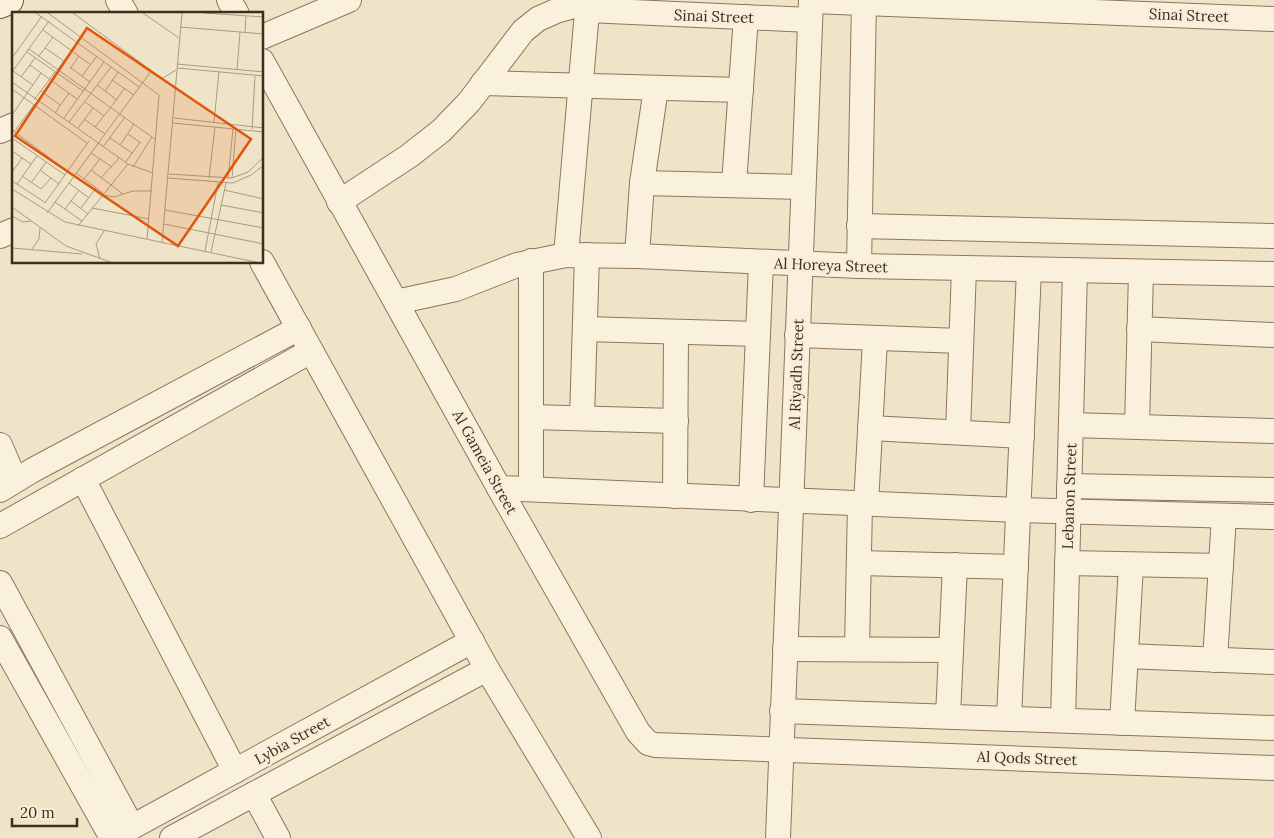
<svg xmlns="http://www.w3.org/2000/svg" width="1274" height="838" font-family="Lora,serif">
	<rect width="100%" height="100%" fill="#f0e4c8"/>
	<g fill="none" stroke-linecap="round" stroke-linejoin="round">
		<defs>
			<g id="minor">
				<polyline points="118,0 126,14"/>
				<polyline points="229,0 237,14"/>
				<polyline points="811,1 1274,19"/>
				<polyline points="587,10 810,20"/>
				<polyline points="262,37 349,0"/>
				<polyline points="262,61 499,488 638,732 648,743 655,745 1274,768"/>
				<polyline points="483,83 741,90"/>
				<polyline points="0,131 14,125"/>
				<polyline points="642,183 803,187"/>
				<polyline points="734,184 746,17"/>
				<polyline points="339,202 409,156 441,131 469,102 523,31 538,19 556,11 588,2"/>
				<polyline points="859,226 1274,236"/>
				<polyline points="0,236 14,230"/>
				<polyline points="566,255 588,0"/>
				<polyline points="637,256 642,183 656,88"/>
				<polyline points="262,262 487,669 589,838"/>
				<polyline points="859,266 864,0"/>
				<polyline points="396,302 456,289 517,265 566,255 637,256 859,266 1274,274"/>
				<polyline points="585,329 758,334"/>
				<polyline points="1139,329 1274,335"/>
				<polyline points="797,335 961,341"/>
				<polyline points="531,417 676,421"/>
				<polyline points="582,418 587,255"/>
				<polyline points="1071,425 1274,431"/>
				<polyline points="1137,426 1141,272"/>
				<polyline points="870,428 1022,436"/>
				<polyline points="958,432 964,268"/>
				<polyline points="0,445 15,480"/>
				<polyline points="83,479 235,771"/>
				<polyline points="1069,486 1274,490"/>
				<polyline points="499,488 1019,510 1274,517"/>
				<polyline points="531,489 531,261"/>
				<polyline points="0,490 33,470 299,328"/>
				<polyline points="675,496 676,332"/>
				<polyline points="751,500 761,263"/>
				<polyline points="866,504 875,340"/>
				<polyline points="0,526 311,351"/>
				<polyline points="859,563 1016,567"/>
				<polyline points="1067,563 1221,566"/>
				<polyline points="0,583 132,827"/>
				<polyline points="0,638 112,838"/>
				<polyline points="785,649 951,650"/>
				<polyline points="857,649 860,504"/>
				<polyline points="1126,656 1274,662"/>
				<polyline points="1215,660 1224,516"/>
				<polyline points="782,711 1274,728"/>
				<polyline points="948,716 955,565"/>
				<polyline points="1009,718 1029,270"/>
				<polyline points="1063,720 1075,271"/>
				<polyline points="1122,723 1131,565"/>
				<polyline points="254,794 278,838"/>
				<polyline points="112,838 472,641"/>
				<polyline points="172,838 487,669"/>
				<polyline points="778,838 811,0"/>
			</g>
			<polyline id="secondary" points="0,4 9,0"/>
		</defs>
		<use href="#minor" stroke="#8d765c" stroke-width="26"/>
		<use href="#secondary" stroke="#6f573f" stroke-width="30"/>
		<use href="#minor" stroke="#faf1dc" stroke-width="24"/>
		<use href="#secondary" stroke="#faf1dc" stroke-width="28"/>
	</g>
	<g text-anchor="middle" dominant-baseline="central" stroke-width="5" stroke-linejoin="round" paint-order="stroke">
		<g font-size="15" fill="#3d2e20" stroke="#f7eed8">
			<text transform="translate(1189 15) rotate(2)">Sinai Street</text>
			<text transform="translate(714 16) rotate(2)">Sinai Street</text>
			<text transform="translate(831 265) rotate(2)">Al Horeya Street</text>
			<text transform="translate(796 374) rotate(-88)">Al Riyadh Street</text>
			<text transform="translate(485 462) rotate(61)">Al Gameia Street</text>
			<text transform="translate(1069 496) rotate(-88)">Lebanon Street</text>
			<text transform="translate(292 740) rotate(-29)">Lybia Street</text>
			<text transform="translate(1027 758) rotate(2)">Al Qods Street</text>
		</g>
	</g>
	<g transform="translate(12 12)">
		<rect width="251" height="251" fill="#f0e4c8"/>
		<path fill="none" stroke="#a89b85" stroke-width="1" d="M24,1L127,75M36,1L147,83L135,227M61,1L163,76M131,1L167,26M192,1L252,5M168,15L252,22M31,18L79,53M233,21L234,4M33,36L52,49M17,37L144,128M15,40L71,79M27,44L41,25M0,46L30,4M165,52L252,60M18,53L65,87M59,56L78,70M165,56L252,64M46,57L66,30M58,57L67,44M225,58L228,20M1,59L21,73M0,60L37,9M70,64L85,44M9,65L23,46M151,66L164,58M100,68L122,83M0,70L116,152L141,161M85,73L105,88M0,77L75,131M29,79L48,93M93,79L106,60M22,88L43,60M73,90L92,104M99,95L112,77M43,101L57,81M0,103L29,61M52,106L92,50M162,106L252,116M72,107L93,122M57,110L99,55M202,110L207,60M161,111L252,120M83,115L99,95M66,116L81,96M240,117L243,64M0,118L62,164M2,120L22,93M116,122L129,131M0,126L53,163M98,126L120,141M108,133L122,112M91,135L113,105M0,139L19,152M79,141L100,155M113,151L128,130M121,155L140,125M28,158L47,172M79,158L111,182M0,160L10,146M64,161L92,182M157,162L220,166L236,160L252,145M10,164L29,177L39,166M89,166L107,146M156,166L221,171L239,163L252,153M197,166L203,115M220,166L224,117M72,167L88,147M216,167L221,117M0,169L34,191M19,171L34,150M57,171L77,186M5,172L25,144M0,177L53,210L248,251M212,178L252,187M91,183L102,185L121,179H140M59,189L76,202M43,190L70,209M33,191L77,129M209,193L252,201M0,195L54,234L101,251M69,196L84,176M80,196L137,207M53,197L67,178M153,198L252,216M35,201L140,58M0,204L11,210L19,209M152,212L252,232M66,214L116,152M150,230L170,1M0,236L70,242M20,237L27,227L28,216M193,239L206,171M199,240L214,171M88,247L84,232L92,219"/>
		<path fill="#df570d" fill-opacity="0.15" stroke="#df570d" stroke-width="2.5" d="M75,16L239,127L166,234L3,124Z"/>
		<rect width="251" height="251" fill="none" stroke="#3d2e20" stroke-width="2.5"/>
	</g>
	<path d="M12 818v8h65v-8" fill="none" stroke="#3d2e20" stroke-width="2.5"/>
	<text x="20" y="818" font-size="15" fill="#3d2e20" stroke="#f7eed8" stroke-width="4" paint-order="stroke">20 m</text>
</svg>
